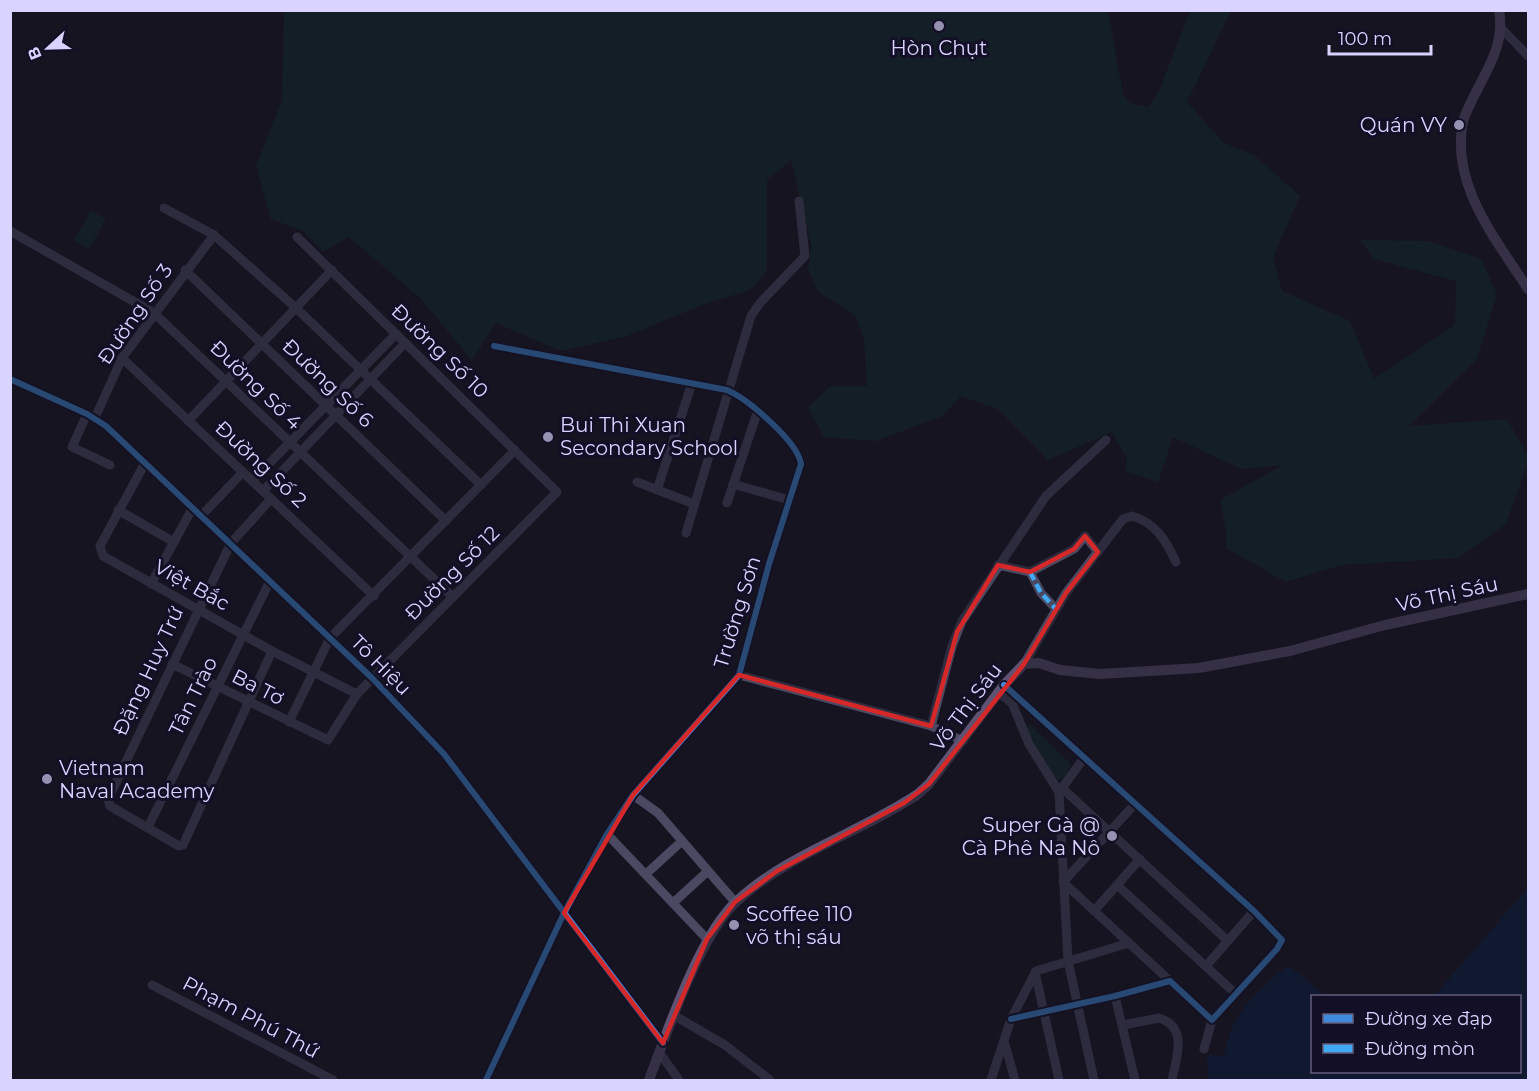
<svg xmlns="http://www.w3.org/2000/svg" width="1539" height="1091" font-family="Montserrat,sans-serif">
	<rect width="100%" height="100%" fill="#161421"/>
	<g fill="#132c2d">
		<polygon points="284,11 1108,11 1123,94 1130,103 1148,107 1159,91 1190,11 1231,11 1187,102 1223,142 1255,156 1300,196 1273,257 1282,291 1350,321 1374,379 1455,325 1456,281 1374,259 1360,240 1429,241 1481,259 1497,294 1477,359 1409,426 1507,419 1528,456 1528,462 1506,524 1459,558 1341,565 1286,582 1226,548 1226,529 1220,500 1283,465 1241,469 1173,437 1158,482 1126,471 1127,459 1112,432 1048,460 998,409 961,396 942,416 876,441 824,437 808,407 831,386 867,386 864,339 855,315 818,292 808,269 811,245 791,160 767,180 767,271 750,290 702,305 627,336 561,351 496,323 472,360 421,299 349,237 323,252 303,231 271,219 256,166 282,100"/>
		<polygon points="91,211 106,219 89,249 74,240"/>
		<polygon points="1029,724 1071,764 1066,775 1058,781 1043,762 1027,729"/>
	</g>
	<path fill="#0d2144" d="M1528,888V1080H1208L1207,1055L1224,1056C1232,1011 1255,994 1288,965L1326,996H1312V1072H1520V996H1434Z"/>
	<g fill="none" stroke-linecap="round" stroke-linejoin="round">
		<g stroke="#4a4962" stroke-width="9">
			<polyline points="1502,29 1528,56"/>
			<polyline points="164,208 214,235 296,308 481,485"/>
			<polyline points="10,231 154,313 453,597"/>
			<polyline points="185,270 446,521"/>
			<polyline points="122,358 374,596"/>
			<polyline points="10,379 87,414 106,426 372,678 444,754 663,1043"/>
			<polyline points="87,414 72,447 110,465"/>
			<polyline points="95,418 122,358 214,235"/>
			<polyline points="188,421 332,270"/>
			<polyline points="145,463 100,546 103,556 272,651 357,694"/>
			<polyline points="252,481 396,334"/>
			<polyline points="637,482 694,504"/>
			<polyline points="733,484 789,500"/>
			<polyline points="657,490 692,383"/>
			<polyline points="263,491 405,343"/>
			<polyline points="271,499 231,543 108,799 110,806 179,846 183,845 272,651"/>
			<polyline points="727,503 758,410"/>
			<polyline points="118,510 174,542"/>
			<polyline points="202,515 243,472"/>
			<polyline points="686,533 751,316 760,303 805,256 799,201"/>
			<polyline points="998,565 1030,572 1074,549 1085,536 1098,552"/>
			<polyline points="1030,572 1041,593 1056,609"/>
			<polyline points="151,584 193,507"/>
			<polyline points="172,664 328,740 357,694 557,492 297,237"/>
			<path d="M1024,664L1066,593L1123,519L1132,516C1156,523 1166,541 1176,562"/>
			<polyline points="739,675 931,726 952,646 962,621 1046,496 1106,440"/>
			<polyline points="1004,685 1254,911 1282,940 1277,949 1212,1020 1170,981 1115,996 1011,1019"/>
			<polyline points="998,692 1012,703 1029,744 1059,792 1068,961 1094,1080"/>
			<polyline points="289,722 330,638 515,450"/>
			<polyline points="931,726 963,741"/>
			<polyline points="1062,788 1228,941"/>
			<polyline points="1059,792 1084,758"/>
			<polyline points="633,795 658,813 735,902"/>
			<polyline points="1135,804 1063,882 1170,981"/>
			<polyline points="148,827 270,581"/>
			<polyline points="607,834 707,939"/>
			<polyline points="646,874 682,841"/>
			<polyline points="1117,885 1236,994"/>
			<polyline points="673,903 708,871"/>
			<polyline points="1094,911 1140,859"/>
			<polyline points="1206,966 1254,911"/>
			<polyline points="1035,972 1059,1080"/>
			<polyline points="152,985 333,1080"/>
			<polyline points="1115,996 1135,1080"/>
			<polyline points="675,1016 725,1045 770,1080"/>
			<path d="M1123,1025L1159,1018C1189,1027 1176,1059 1172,1080"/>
			<polyline points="1004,1041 1015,1080"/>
			<polyline points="1204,1049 1212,1020"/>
			<polyline points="659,1052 679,1080"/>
			<path d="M486,1080L564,913L607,834L633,795L739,675L769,564L801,464C798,442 748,399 727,390L494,346"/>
			<polyline points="991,1080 1011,1019 1036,971 1129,943"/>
		</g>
		<g stroke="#5e5373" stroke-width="10">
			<path d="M1499,10C1507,52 1476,83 1463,121C1450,185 1496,239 1528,289"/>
			<path d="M649,1080C667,1032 700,934 737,901C789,853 860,833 918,794L929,784L1004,685L1024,664L1039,663L1060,670L1100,674L1199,668L1290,651L1385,625L1528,594"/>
		</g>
		<polyline stroke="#3fa9f5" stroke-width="4.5" stroke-dasharray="9 4.5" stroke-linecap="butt" points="1030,572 1041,593 1056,609"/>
		<defs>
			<g id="cycleway">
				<polyline points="10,379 87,414 106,426 372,678 444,754 663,1043"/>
				<polyline points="1004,685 1254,911 1282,940 1277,949 1212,1020 1170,981 1115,996 1011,1019"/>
				<path d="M486,1080L564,913L607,834L633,795L739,675L769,564L801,464C798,442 748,399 727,390L494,346"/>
			</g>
		</defs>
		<use href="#cycleway" stroke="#130f26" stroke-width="10"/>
		<use href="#cycleway" stroke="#408adc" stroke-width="6"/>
	</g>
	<path d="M0 0H1539V1091H0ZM1085,536L1098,552L1066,593L1024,664L929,784L904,803L777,871L735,902L707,939L663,1043L564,913L633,795L739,675L931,726L957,632L998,565L1030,572L1074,549Z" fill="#161421" fill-opacity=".55" fill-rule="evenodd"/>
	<path fill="none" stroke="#d62828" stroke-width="4.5" stroke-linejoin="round" d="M1085,536L1098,552L1066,593L1024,664L929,784L904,803L777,871L735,902L707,939L663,1043L564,913L633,795L739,675L931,726L957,632L998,565L1030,572L1074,549Z"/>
	<g fill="#9591b1" stroke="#130f26" stroke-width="2">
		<circle cx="939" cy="26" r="6"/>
		<circle cx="1459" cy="125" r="6"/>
		<circle cx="548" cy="437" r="6"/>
		<circle cx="47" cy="779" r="6"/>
		<circle cx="1112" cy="836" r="6"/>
		<circle cx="734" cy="925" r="6"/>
	</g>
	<g text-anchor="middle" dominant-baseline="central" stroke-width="6" stroke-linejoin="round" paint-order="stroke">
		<g font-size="20" fill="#d9d4ff" stroke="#130f26" text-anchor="start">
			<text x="939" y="48" text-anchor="middle">Hòn Chụt</text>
			<text x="1447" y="125" text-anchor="end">Quán VY</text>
			<text x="560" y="425">Bui Thi Xuan<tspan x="560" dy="23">Secondary School</tspan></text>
			<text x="59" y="768">Vietnam<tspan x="59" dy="23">Naval Academy</tspan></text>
			<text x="1100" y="825" text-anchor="end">Super Gà @<tspan x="1100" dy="23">Cà Phê Na Nô</tspan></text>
			<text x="746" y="914">Scoffee 110<tspan x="746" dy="23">võ thị sáu</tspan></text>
		</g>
		<g font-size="20" fill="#d9d4ff" stroke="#130f26">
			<text transform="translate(135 314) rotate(-56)">Đường Số 3</text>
			<text transform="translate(440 351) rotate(44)">Đường Số 10</text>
			<text transform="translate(328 383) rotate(44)">Đường Số 6</text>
			<text transform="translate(256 385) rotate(44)">Đường Số 4</text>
			<text transform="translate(261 464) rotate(43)">Đường Số 2</text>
			<text transform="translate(452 573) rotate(-45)">Đường Số 12</text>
			<text transform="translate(192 585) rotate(29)">Việt Bắc</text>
			<text transform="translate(1447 594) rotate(-12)">Võ Thị Sáu</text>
			<text transform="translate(737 612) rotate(-73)">Trường Sơn</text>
			<text transform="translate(381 665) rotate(45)">Tô Hiệu</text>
			<text transform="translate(148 671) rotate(-65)">Đặng Huy Trứ</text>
			<text transform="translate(258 687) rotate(27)">Ba Tơ</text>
			<text transform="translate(193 696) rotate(-64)">Tân Trào</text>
			<text transform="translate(966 707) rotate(-53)">Võ Thị Sáu</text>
			<text transform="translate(251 1017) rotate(28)">Phạm Phú Thứ</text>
		</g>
	</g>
	<rect width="1539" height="1091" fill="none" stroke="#d9d4ff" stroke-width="24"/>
	<rect x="1311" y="995" width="210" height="78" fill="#130f26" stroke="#625e7d" stroke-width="1.5"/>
	<rect x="1323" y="1014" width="30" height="9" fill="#408adc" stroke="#625e7d" stroke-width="1.5"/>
	<text x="1365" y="1025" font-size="18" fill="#d9d4ff">Đường xe đạp</text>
	<rect x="1323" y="1044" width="30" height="9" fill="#3fa9f5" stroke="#625e7d" stroke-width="1.5"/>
	<text x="1365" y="1055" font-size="18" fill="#d9d4ff">Đường mòn</text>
	<g transform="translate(48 48) rotate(248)" stroke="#130f26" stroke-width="4.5" paint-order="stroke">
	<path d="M0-4.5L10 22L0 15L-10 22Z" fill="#d9d4ff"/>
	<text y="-9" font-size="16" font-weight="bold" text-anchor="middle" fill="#d9d4ff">B</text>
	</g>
	<path d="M1329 45v9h102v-9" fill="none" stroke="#d9d4ff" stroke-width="3"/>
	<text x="1338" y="45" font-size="18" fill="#d9d4ff" stroke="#130f26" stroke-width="4.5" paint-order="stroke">100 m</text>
</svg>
